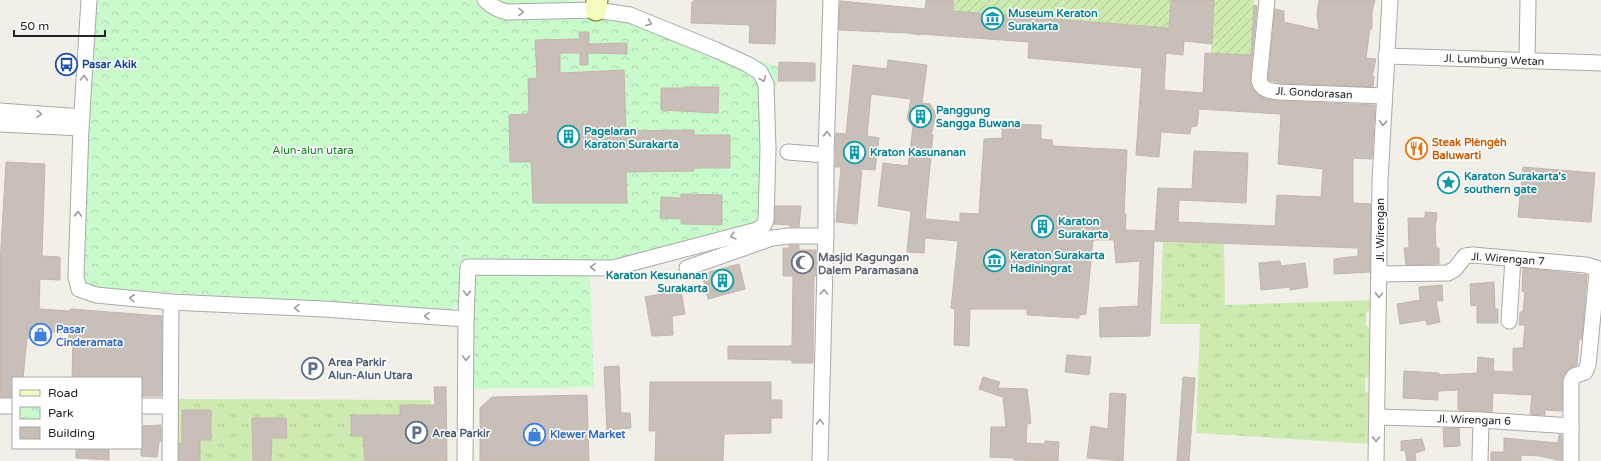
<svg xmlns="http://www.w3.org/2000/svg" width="1601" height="461" font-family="'Varela Round',sans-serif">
	<defs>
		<pattern id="grass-tufts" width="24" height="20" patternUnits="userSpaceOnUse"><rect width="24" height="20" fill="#cdebb0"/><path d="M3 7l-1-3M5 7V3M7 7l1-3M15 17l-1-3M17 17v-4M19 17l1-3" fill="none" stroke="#b0c997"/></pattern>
		<pattern id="park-crowns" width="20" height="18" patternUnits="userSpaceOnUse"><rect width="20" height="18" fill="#c8facc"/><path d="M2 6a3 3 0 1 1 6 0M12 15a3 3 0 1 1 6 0" fill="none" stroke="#acd6af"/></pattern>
		<pattern id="garden-furrows" width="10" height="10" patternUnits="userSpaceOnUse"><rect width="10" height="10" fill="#cdebb0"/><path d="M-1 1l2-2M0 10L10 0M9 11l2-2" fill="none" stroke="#b0c997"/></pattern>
	</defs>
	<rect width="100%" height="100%" fill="#f2efe9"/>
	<g fill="url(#grass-tufts)">
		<polygon points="1163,242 1224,244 1225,305 1374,300 1373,309 1366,313 1366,326 1373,329 1372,375 1365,379 1365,391 1371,394 1371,444 1196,433 1200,324 1160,324"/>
		<polygon points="174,399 431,400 433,461 173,461"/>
	</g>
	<polygon fill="url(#park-crowns)" points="95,0 568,0 606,5 778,67 761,227 712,246 590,277 594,387 457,389 461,233 458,304 451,310 92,288 85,285 82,278"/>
	<g fill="url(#garden-furrows)">
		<polygon points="953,0 1171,0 1169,28 953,11"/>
		<polygon points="1214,0 1254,0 1251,55 1211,53"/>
	</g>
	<g fill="#c7bfb8" stroke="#c4b6ab">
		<polygon points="694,0 776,0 775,44 749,43 750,25 691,23 692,2 694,2"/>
		<polygon points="926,0 953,0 953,11 1169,28 1171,0 1214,0 1212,44 1184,41 1183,55 1166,53 1164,90 1203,93 1205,53 1251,55 1254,5 1257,6 1250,79 1252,88 1258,95 1266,99 1278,101 1375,105 1372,159 1353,158 1353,203 1371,204 1370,272 1334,274 1334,259 1358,256 1358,248 1154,241 1150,336 1100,337 1099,308 1138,306 1140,261 1116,263 1114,240 1093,240 1086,314 1079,315 1079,318 1027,315 1027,309 970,309 969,346 954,345 955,309 951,308 958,241 925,238 924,253 907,252 911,211 878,206 883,163 908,166 913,127 907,119 911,99 871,94 867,136 879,138 875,170 862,169 857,224 836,222 841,167 835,167 836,133 846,134 853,65 887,69 888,60 927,65 922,103 930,104 936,114 931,135 933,135 925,219 960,222 960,213 979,214 984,139 1002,138 1002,124 1041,125 1041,139 1052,140 1053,146 1127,150 1124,214 1126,214 1125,230 1155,231 1158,188 1192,189 1194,151 1248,153 1246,203 1179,200 1178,222 1275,226 1277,195 1321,197 1323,169 1278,164 1281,114 1199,109 1197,126 1191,127 1190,134 1161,132 1159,157 1136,155 1142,68 1028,58 1029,42 920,34 920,35 908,33 839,30 840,1 925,9"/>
		<polygon points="1319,0 1375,0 1372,11 1372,29 1370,29 1366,58 1376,59 1372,76 1374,76 1373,87 1280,83 1268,80 1275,9 1284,11 1284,22 1319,30 1317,14"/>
		<polygon points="579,32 589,32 589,44 627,43 627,54 588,53 588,65 580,65 580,53 560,53 560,73 624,70 626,131 694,130 694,135 730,135 730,168 694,168 694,171 626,172 627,203 533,203 531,162 510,162 509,115 529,114 528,79 537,78 535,40 580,39"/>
		<polygon points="779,62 815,63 815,81 778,81"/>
		<polygon points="684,87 719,87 718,113 661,110 661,88 684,88"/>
		<polygon points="6,162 45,164 42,256 60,257 60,280 40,279 39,309 70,311 70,309 162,316 161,396 141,396 141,378 72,378 73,341 68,341 69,333 35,331 35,338 27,338 23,378 13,378 13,397 0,397 0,264"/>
		<polygon points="1523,167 1595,173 1591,222 1518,217"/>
		<polygon points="681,194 722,195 722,225 681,224 681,219 660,218 661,197 681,198"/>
		<polygon points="775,206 801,206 799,227 790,227 790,225 774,224"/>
		<polygon points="1425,212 1437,213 1436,223 1435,223 1436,248 1439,248 1439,264 1406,265 1404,248 1409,248 1408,218 1425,218"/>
		<polygon points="789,245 799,245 799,250 816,250 816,276 814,276 813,363 792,363 792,360 728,359 728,346 792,346 793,276 783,276 783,248 789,248"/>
		<polygon points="1280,261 1281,266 1305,263 1308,287 1290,290 1290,287 1261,290 1259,263"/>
		<polygon points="739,264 745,289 708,299 702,274"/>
		<polygon points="1523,268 1587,275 1582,339 1579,339 1577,365 1570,368 1563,377 1562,411 1545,410 1545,415 1530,414 1532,395 1493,393 1492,412 1458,410 1458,390 1438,391 1438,400 1403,398 1404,371 1439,373 1439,375 1477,373 1478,357 1494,359 1493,371 1513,372 1513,348 1523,348 1525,325 1519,325 1520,312 1523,312 1525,292 1522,291"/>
		<polygon points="1494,282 1495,309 1498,309 1498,323 1477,323 1477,305 1471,306 1470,284"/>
		<polygon points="1442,285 1443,301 1436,301 1440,322 1427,325 1426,320 1400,324 1397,304 1420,300 1419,287"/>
		<polygon points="681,290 685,314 672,316 673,335 652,336 645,297"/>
		<polygon points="1067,355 1091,357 1089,375 1065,372"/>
		<polygon points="619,366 621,413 630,413 631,428 607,430 604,367"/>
		<polygon points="983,377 1000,382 998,388 1027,389 1031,423 1027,424 1026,443 1045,444 1045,441 1059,442 1058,461 1014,460 1014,458 990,457 991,427 1006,427 1003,397 979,389"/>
		<polygon points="1183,377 1195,378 1189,461 1177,461"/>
		<polygon points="650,382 771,382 771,400 782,400 782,418 771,418 771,433 724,434 723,461 655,461 656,431 649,431"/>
		<polygon points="434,387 446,387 447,461 365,461 363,436 351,436 351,415 400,415 400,405 435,405"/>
		<polygon points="1110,393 1126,394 1123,461 1087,458 1091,426 1108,429"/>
		<polygon points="587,395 589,461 480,461 480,408 492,397"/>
		<polygon points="182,410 211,410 211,440 200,440 200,461 179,461 179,443 182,444"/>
		<polygon points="252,418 286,418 287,438 272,438 271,461 253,461"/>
		<polygon points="161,425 161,441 159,442 157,457 141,456 141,426"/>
		<polygon points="1443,428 1459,428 1460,446 1444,447"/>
		<polygon points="1559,435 1562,435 1562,461 1540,456 1521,455 1521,461 1491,461 1491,452 1504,452 1504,438 1558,443"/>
		<polygon points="1422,439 1425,450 1415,453 1416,461 1407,461 1405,450 1401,451 1401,441"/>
		<polygon points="76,448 109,448 109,460 76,458"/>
	</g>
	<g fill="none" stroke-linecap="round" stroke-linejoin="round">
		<defs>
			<g id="street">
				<polyline points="89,0 81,128 76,277 79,289 96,295 171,302 323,309 466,319"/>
				<path d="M1267,0L1259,80C1261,90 1270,91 1279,92L1384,96"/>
				<polyline points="1386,56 1601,63"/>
				<polyline points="1527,61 1528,0"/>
				<polyline points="0,111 82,117"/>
				<polyline points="0,124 81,128"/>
				<polyline points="788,152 826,155"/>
				<polyline points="687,268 772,238 789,236 826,236"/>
				<polyline points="1379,274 1448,273 1455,269 1465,256 1473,255 1586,265 1596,268 1597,273 1588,365 1585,372 1574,376 1571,381 1571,461"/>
				<polyline points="1509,321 1513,259"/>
				<polyline points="0,406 13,406"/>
				<polyline points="141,406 170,406"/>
				<polyline points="1377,417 1481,420 1571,426"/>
				<polyline points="170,461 171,302"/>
				<path d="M465,461L466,319L468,267L613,268L757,230L764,225L766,220L768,149L766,84L760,72L747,64L716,50L630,15L596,10L507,12C498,10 492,7 485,0"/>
				<polyline points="820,461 826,229 826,155 831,0"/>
				<polyline points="1376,461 1380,181 1390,0"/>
				<polyline points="1480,461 1481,420"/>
			</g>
			<polyline id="secondary" points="596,10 597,0"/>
		</defs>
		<use href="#street" stroke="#a9a9a9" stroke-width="17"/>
		<use href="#secondary" stroke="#707d05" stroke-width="23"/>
		<use href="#street" stroke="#fff" stroke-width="15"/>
		<use href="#secondary" stroke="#f7fabf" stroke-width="21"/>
	</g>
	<defs><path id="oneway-chevron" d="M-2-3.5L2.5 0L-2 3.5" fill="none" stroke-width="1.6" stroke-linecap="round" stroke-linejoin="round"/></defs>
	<g stroke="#9c9c9c">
		<use href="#oneway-chevron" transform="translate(521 12) rotate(1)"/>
		<use href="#oneway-chevron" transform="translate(649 23) rotate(21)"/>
		<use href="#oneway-chevron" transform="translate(84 78) rotate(-87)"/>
		<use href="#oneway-chevron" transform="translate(763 79) rotate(67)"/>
		<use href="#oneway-chevron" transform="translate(39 114) rotate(4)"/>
		<use href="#oneway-chevron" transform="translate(1383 123) rotate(93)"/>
		<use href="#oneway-chevron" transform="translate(827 134) rotate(-88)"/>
		<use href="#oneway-chevron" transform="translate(78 214) rotate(-88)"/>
		<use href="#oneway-chevron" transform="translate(733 236) rotate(165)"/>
		<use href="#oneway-chevron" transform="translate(593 267) rotate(-177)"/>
		<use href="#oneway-chevron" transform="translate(824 292) rotate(-88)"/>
		<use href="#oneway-chevron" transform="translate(467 293) rotate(92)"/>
		<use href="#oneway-chevron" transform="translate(1379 295) rotate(91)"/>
		<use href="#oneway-chevron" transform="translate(132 298) rotate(-174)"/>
		<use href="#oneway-chevron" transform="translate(297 308) rotate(-178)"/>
		<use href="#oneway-chevron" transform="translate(427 316) rotate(-176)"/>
		<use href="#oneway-chevron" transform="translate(466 358) rotate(91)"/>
		<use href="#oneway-chevron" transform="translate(820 422) rotate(-88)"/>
		<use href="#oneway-chevron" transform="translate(1376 439) rotate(91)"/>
	</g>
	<defs>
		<symbol id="museum-ring" viewBox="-11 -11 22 22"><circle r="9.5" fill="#fff" stroke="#0f9aa8" stroke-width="1.5"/><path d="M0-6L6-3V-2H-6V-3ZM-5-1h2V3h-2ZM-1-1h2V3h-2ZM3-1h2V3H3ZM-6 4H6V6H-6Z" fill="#0f9aa8"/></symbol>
		<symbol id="bus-ring" viewBox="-11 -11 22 22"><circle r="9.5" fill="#fff" stroke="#1a4fb4" stroke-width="1.5"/><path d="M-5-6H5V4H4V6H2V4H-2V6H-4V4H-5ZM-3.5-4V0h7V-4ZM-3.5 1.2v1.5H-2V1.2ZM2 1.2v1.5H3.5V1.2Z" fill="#1a4fb4"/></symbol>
		<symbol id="building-ring" viewBox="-11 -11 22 22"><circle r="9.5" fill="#fff" stroke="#0f9aa8" stroke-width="1.5"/><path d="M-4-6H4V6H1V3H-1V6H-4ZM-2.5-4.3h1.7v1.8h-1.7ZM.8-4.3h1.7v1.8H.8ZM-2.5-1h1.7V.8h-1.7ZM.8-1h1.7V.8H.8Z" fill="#0f9aa8"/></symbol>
		<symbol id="restaurant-ring" viewBox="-11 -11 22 22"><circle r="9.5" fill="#fff" stroke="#e8710a" stroke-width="1.5"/><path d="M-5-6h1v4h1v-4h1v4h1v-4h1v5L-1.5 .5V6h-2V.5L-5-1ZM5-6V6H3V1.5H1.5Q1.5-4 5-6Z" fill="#e8710a"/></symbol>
		<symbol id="sight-ring" viewBox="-11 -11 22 22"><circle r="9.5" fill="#fff" stroke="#0f9aa8" stroke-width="1.5"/><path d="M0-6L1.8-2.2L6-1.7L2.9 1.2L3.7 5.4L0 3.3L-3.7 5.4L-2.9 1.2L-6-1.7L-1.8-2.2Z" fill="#0f9aa8"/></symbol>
		<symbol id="mosque-ring" viewBox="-11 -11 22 22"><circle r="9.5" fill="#fff" stroke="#6b7280" stroke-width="1.5"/><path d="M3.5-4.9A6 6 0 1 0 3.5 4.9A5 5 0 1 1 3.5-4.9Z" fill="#6b7280"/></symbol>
		<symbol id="shop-ring" viewBox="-11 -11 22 22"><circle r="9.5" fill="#fff" stroke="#3f7fe0" stroke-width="1.5"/><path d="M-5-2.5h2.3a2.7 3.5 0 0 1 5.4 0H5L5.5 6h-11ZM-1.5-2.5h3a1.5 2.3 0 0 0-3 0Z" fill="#3f7fe0"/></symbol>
		<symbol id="parking-ring" viewBox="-11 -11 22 22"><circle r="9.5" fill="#fff" stroke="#5c6f8a" stroke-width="1.5"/><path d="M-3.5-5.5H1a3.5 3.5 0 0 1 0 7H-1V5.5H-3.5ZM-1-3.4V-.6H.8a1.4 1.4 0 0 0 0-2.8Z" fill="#5c6f8a"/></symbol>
	</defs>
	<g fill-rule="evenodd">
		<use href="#museum-ring" x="980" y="6" width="25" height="25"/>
		<use href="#bus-ring" x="54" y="52" width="25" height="25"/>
		<use href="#building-ring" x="908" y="104" width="25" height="25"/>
		<use href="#building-ring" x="556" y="124" width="25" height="25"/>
		<use href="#restaurant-ring" x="1404" y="136" width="25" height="25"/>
		<use href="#building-ring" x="842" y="140" width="25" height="25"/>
		<use href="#sight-ring" x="1436" y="170" width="25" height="25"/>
		<use href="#building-ring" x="1030" y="214" width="25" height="25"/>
		<use href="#museum-ring" x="982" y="248" width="25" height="25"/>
		<use href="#mosque-ring" x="790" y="250" width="25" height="25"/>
		<use href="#building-ring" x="710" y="268" width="25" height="25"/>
		<use href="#shop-ring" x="28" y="322" width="25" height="25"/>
		<use href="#parking-ring" x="300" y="356" width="25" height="25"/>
		<use href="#parking-ring" x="404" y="420" width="25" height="25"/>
		<use href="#shop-ring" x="522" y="422" width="25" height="25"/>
	</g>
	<g text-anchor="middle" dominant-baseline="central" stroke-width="3" stroke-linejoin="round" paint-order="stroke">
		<g font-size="11" font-weight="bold" fill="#0d838f" stroke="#fff" text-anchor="start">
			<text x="1008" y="13">Museum Keraton<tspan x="1008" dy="13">Surakarta</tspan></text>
			<text x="936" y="110">Panggung<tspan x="936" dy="13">Sangga Buwana</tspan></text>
			<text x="584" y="131">Pagelaran<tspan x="584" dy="13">Karaton Surakarta</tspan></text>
			<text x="870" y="152">Kraton Kasunanan</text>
			<text x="1464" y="176">Karaton Surakarta's<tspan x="1464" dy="13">southern gate</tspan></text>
			<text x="1058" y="221">Karaton<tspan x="1058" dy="13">Surakarta</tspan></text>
			<text x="1010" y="255">Keraton Surakarta<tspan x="1010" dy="13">Hadiningrat</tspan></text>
			<text x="708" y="275" text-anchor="end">Karaton Kesunanan<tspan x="708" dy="13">Surakarta</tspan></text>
		</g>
		<g font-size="11" fill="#222" stroke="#fff">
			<text transform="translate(1494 60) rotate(2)">Jl. Lumbung Wetan</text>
			<text transform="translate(1314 93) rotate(3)">Jl. Gondorasan</text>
			<text transform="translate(1380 230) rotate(-90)">Jl. Wirengan</text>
			<text transform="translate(1508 259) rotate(4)">Jl. Wirengan 7</text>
			<text transform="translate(1474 420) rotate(2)">Jl. Wirengan 6</text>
		</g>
		<g font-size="11" font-weight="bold" fill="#164399" stroke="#fff" text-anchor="start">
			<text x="82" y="64">Pasar Akik</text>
		</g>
		<g font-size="11" font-weight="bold" fill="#c56008" stroke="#fff" text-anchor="start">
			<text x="1432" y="142">Steak Plèngèh<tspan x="1432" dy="13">Baluwarti</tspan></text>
		</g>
		<g font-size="11" fill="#0c8416" stroke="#fff">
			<text x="313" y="150">Alun-alun utara</text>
		</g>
		<g font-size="11" font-weight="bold" fill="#5b616d" stroke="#fff" text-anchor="start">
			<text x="818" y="257">Masjid Kagungan<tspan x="818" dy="13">Dalem Paramasana</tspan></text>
		</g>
		<g font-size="11" font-weight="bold" fill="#366cbe" stroke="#fff" text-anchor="start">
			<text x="56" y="329">Pasar<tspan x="56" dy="13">Cinderamata</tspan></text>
			<text x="550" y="434">Klewer Market</text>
		</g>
		<g font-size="11" font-weight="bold" fill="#4e5e75" stroke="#fff" text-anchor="start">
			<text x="328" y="362">Area Parkir<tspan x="328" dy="13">Alun-Alun Utara</tspan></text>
			<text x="432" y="433">Area Parkir</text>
		</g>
	</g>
	<rect x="12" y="377" width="130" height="72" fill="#ffffff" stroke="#a7a7a7"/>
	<rect x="20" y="390" width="20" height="6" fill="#f7fabf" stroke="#a7a7a7"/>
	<text x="48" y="397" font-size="12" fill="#222222">Road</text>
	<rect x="20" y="407" width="20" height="12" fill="url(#park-crowns)" stroke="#a7a7a7"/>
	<text x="48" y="417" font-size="12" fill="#222222">Park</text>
	<rect x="20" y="427" width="20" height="12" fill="#c7bfb8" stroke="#a7a7a7"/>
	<text x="48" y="437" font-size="12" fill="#222222">Building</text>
	<path d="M14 30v6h91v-6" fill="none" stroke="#222222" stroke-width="2"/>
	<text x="20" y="30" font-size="12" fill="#222222" stroke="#ffffff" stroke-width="3" paint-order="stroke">50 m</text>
</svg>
